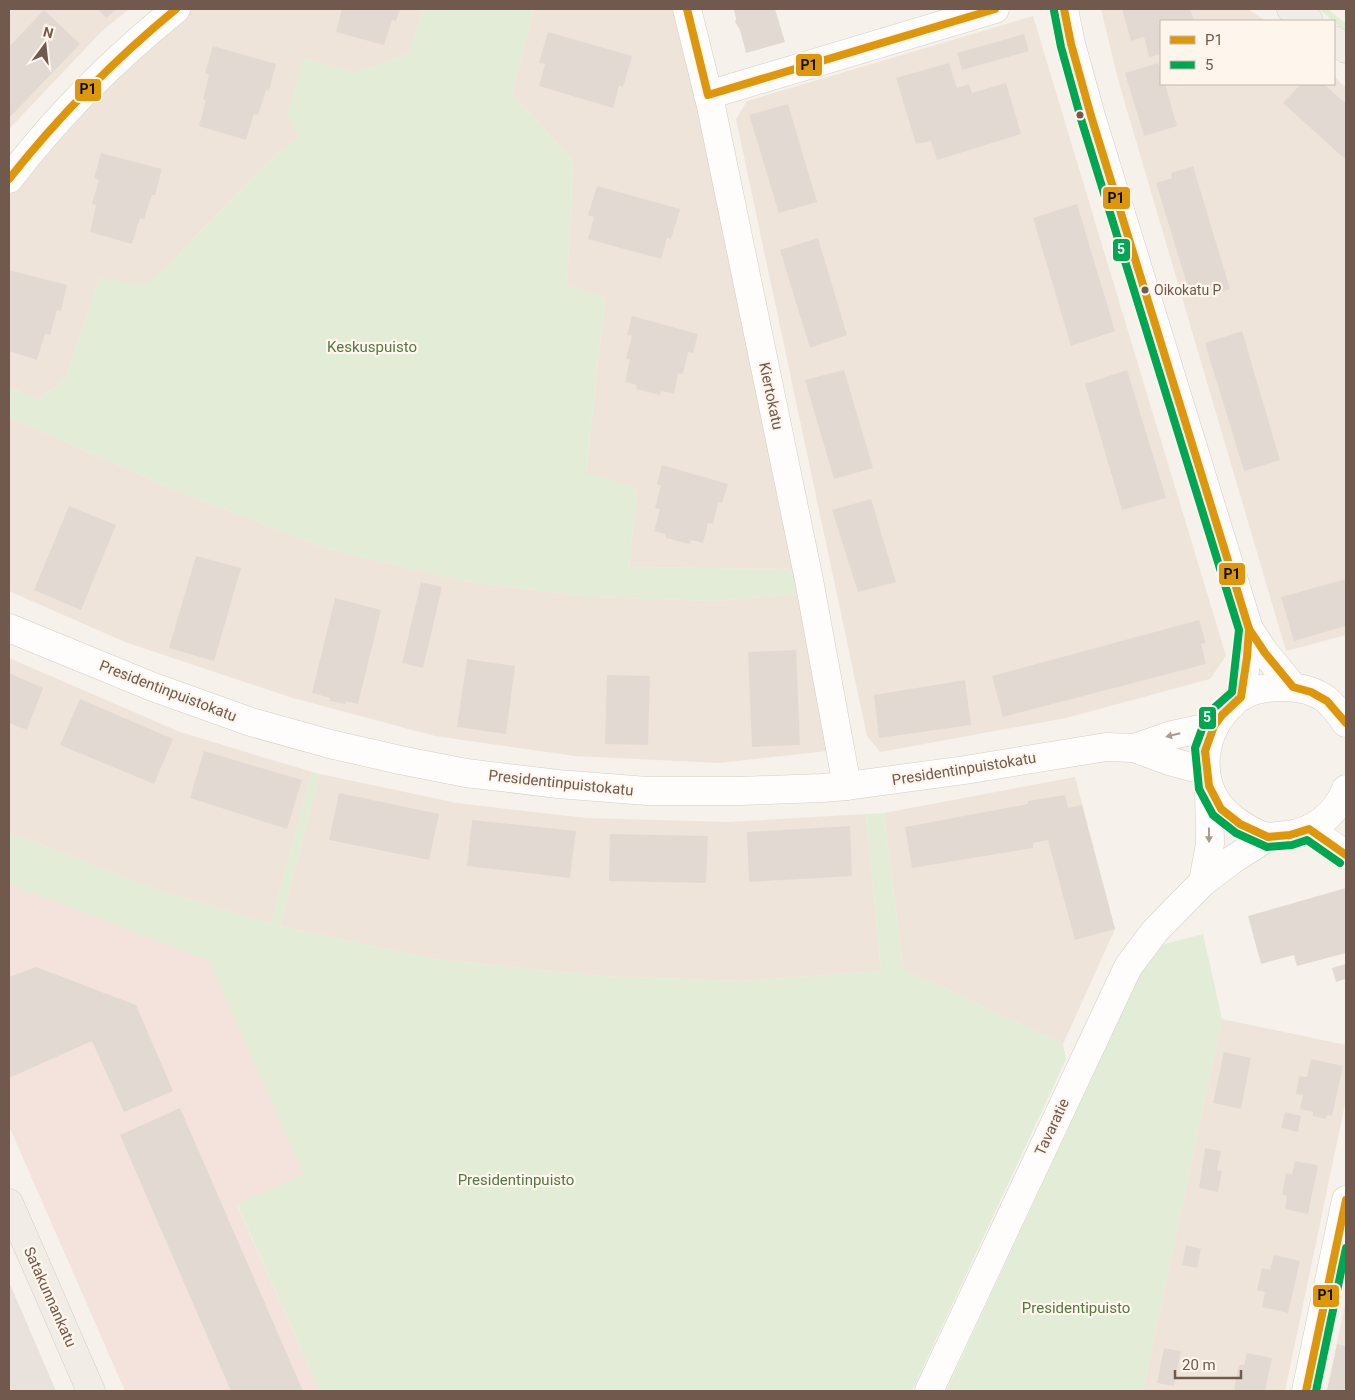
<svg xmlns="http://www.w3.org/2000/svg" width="1355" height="1400" font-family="Roboto,sans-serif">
	<rect width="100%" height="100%" fill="#f6f1eb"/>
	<g fill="#efe4d9">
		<polygon points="9,9 129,9 102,31 9,129"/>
		<polygon points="192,9 423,9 410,53 357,73 303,58 300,137 277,153 165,268 145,286 100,278 66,378 38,400 9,387 9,195 108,78"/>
		<polygon points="534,9 677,9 793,569 629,567 637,488 586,474 605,298 567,286 573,161 512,93"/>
		<polygon points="1101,9 1248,9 1266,21 1161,21 1161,84 1334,84 1334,76 1346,88 1346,635 1286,651 1119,83"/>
		<polygon points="1033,16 1226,656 1210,679 1066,718 880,752 867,736 736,119 747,101"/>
		<polygon points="9,417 175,490 325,548 463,581 591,597 715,601 802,594 828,751 719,763 575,756 435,736 293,698 125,642 9,591"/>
		<polygon points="9,658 180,732 312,772 271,924 138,883 9,832"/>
		<polygon points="320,774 457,803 586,818 729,822 866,814 881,971 741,981 598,976 433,959 280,926"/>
		<polygon points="1075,777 1115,929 1063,1044 903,969 884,813"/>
		<polygon points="1222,1019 1346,1045 1346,1099 1285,1391 1143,1391"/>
		<polygon points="1346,1300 1346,1391 1327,1391"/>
	</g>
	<polygon fill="#f3e3dc" points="9,884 209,960 304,1174 237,1205 320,1391 125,1391 9,1126"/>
	<polygon fill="#e8e1dc" points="9,1282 56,1391 57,1391 9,1391"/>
	<g fill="#e3ecd6">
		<polygon points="423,9 534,9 512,93 573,161 567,286 605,297 586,473 637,488 629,567 793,569 802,594 715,601 591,597 463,581 325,548 175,490 9,417 9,387 38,400 66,378 100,278 145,285 165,268 277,153 299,137 287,115 303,58 357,73 410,53"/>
		<polygon points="1319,9 1328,9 1346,24 1346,32"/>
		<polygon points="312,772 320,774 280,926 433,959 598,976 741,981 881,971 866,814 884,813 903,969 1063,1044 1066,1059 912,1391 320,1391 237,1204 304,1174 209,961 9,884 9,832 138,883 271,924"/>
		<polygon points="1203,934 1222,1019 1143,1391 946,1391 1153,947"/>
	</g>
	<g fill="#e2dad2">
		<polygon points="98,9 117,9 106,18"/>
		<polygon points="342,9 400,9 396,21 392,20 384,45 336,32"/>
		<polygon points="734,9 775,9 785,42 746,53 740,30 735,22 736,19"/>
		<polygon points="1122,9 1190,9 1194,21 1161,21 1161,54 1149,57 1144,37 1131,41"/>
		<polygon points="44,10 80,44 11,116 9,114 9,47"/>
		<polygon points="548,32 632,56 623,87 619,86 613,108 539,86 545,64 539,63"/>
		<polygon points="1024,34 1029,51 962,70 957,53"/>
		<polygon points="213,46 276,64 269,91 266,90 258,115 254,114 246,140 199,126 206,100 203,99 209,75 205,73"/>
		<polygon points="949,63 957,88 969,84 972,93 1006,83 1021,134 937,160 931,141 916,144 896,78"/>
		<polygon points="1158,63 1161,72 1161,84 1165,84 1177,126 1144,136 1125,73"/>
		<polygon points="1301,84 1324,84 1346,104 1346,160 1283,103"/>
		<polygon points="788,104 817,202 779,213 749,115"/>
		<polygon points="101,153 162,169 155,195 152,195 144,219 140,218 132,244 90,232 96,205 92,204 99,180 94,178"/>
		<polygon points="1193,166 1230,289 1208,296 1207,291 1191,297 1156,183 1172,178 1171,173"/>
		<polygon points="597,186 680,209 671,239 667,238 661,259 588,239 594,217 588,215"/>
		<polygon points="1077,204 1115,331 1071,346 1033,218"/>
		<polygon points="818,238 847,335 810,348 780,250"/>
		<polygon points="9,270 67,285 61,311 57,310 50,335 45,334 37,360 9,351"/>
		<polygon points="632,316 698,334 693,353 688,352 683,374 678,373 674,394 661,391 660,395 636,389 637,385 625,382 630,360 626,358 632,336 627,335"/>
		<polygon points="1242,331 1280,460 1244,471 1205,343"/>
		<polygon points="844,370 873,468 834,479 805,380"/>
		<polygon points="1127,370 1166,498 1122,510 1085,384"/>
		<polygon points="662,465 728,484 722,503 718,502 713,524 708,523 703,543 691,540 690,544 666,538 666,534 654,531 660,509 655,508 661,486 657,484"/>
		<polygon points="871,499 896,582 858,592 832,510"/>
		<polygon points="69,506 116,525 81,610 34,590"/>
		<polygon points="196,556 241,568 214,661 169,648"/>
		<polygon points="1346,579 1346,626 1294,641 1281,597"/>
		<polygon points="421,582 442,587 423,668 402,663"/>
		<polygon points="335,598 381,610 358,704 346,701 345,704 330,701 330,698 312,693"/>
		<polygon points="1199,620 1206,643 1201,644 1206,664 1003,717 992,676"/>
		<polygon points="796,650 800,745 752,747 748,652"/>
		<polygon points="467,659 515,666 506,734 457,727"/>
		<polygon points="9,673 43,688 27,730 9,723"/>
		<polygon points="607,675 650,676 648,745 605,744"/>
		<polygon points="965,680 971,725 879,738 874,695"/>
		<polygon points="80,699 173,739 154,784 60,745"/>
		<polygon points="204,751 302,780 287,829 190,798"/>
		<polygon points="339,793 439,814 429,860 329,840"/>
		<polygon points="1065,795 1068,808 1082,805 1115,929 1075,940 1048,840 1033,843 1033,848 912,868 905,827 1028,804 1028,801"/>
		<polygon points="472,820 576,831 570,878 467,866"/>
		<polygon points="850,826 852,876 749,882 747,832"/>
		<polygon points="610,834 708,836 706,883 609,881"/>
		<polygon points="1346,888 1346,953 1297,966 1294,955 1261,964 1248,916"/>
		<polygon points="1346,964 1346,979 1336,982 1332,968"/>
		<polygon points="36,967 136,1005 173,1091 124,1112 92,1041 9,1078 9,977"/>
		<polygon points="1224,1052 1251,1058 1241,1109 1213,1103"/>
		<polygon points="1311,1059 1343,1066 1332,1116 1327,1115 1326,1119 1313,1116 1313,1112 1300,1109 1303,1095 1296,1094 1299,1076 1307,1077"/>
		<polygon points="180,1108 303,1391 231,1391 120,1135"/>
		<polygon points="1285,1112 1301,1116 1298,1132 1281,1128"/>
		<polygon points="1205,1148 1221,1151 1217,1170 1222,1171 1218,1192 1199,1188"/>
		<polygon points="1295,1161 1318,1165 1308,1214 1285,1209 1287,1196 1282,1195 1286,1173 1292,1174"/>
		<polygon points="1186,1245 1201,1249 1197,1268 1182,1265"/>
		<polygon points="1274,1255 1300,1261 1288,1313 1262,1307 1265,1292 1257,1290 1262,1268 1270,1270"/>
		<polygon points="1337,1344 1346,1346 1346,1391 1327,1391"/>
		<polygon points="1164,1348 1181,1351 1174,1386 1157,1383"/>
		<polygon points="1247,1353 1272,1358 1265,1391 1239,1391 1234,1389 1239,1365 1244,1365"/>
	</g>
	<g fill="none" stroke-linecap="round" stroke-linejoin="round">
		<defs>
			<g id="minor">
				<polyline points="687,9 711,106 809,580 847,786"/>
				<polyline points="1064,9 1071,44 1091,116 1249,629 1265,653 1293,687"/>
				<polyline points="708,95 995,9"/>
				<path d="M9,179C57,116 114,59 176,9"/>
				<polyline points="9,628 153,687 251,722 330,744 400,760 466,773 558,784 647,791 740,791 822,788 847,786 965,770 1106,747 1134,748 1169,761 1206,771"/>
				<polyline points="1241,697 1247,657 1249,629"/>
				<path d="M1346,723C1341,716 1334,706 1327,700C1315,691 1299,687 1284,687C1270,687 1253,689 1240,697C1236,699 1233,704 1229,707C1199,737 1196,789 1231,817C1239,824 1257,835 1268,837C1273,837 1281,835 1287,835C1313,833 1337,813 1346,789"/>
				<polyline points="1134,748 1172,735 1214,726"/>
				<polyline points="1309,829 1346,855"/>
				<polyline points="1203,882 1210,844 1209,787"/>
				<polyline points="929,1391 1128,967 1155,931 1203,882 1232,860 1268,837"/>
				<polyline points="1306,1391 1346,1200"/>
			</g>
			<g id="major">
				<polyline points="1291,9 1309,21"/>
				<polyline points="1334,40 1346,49"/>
				<polyline points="9,1203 91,1391"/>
			</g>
		</defs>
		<use href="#minor" stroke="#d3cdc6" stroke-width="29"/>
		<use href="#major" stroke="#d5ccc7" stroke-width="29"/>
		<use href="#minor" stroke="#fefdfc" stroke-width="28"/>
		<use href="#major" stroke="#f1ede6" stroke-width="28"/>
		<defs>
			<g id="bus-1">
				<polyline points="687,9 708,95 995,9"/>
				<polyline points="1064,9 1071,44 1091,116 1249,629 1265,653 1293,687 1311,692 1327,701 1346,723"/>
				<path d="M9,179C59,116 114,60 176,9"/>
				<polyline points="1249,629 1247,657 1241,697 1222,715 1214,726 1205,751 1209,786 1221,809 1240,824 1268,837 1290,835 1309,829 1346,855"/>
				<polyline points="1306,1391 1346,1200"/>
			</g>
			<g id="bus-2">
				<polyline points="1054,11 1061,47 1081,119 1239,630 1232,692 1214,708 1205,721 1195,748 1199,789 1213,815 1236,833 1267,847 1292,845 1307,840 1340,863"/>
				<polyline points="1316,1391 1346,1248"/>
			</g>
		</defs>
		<use href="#bus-1" stroke="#fef6ec" stroke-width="11"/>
		<use href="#bus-2" stroke="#fef6ec" stroke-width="11"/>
		<use href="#bus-1" stroke="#dc970f" stroke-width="8"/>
		<use href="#bus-2" stroke="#00a651" stroke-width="8"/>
	</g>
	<defs><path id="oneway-solid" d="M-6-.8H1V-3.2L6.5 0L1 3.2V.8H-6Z" transform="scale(1.25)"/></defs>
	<g fill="#aa9b93">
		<use href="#oneway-solid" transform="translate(1173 735) rotate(166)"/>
		<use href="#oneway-solid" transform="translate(1209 835) rotate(90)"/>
	</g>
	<g fill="#72594d" stroke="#fef6ec" stroke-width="2">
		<circle cx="1080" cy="115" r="4.5"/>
		<circle cx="1145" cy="290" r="4.5"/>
	</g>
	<g text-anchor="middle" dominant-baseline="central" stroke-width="4.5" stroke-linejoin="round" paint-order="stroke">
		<g font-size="14" fill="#72594d" stroke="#fef6ec" text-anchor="start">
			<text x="1154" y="290">Oikokatu P</text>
		</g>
		<g font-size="15" fill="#557845" stroke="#fef6ec">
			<text x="372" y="347">Keskuspuisto</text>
			<text x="516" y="1180">Presidentinpuisto</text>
			<text x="1076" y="1308">Presidentipuisto</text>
		</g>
		<g font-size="15" fill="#72594d" stroke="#fef6ec">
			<text transform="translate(771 396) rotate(78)">Kiertokatu</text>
			<text transform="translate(168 691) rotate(21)">Presidentinpuistokatu</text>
			<text transform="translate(964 769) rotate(-9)">Presidentinpuistokatu</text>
			<text transform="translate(561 783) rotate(6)">Presidentinpuistokatu</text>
			<text transform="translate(1052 1127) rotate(-65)">Tavaratie</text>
			<text transform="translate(50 1297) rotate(66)">Satakunnankatu</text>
		</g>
	</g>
	<g stroke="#fef6ec" stroke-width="2">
		<rect x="795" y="53" width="28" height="24" rx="5" fill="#dc970f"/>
		<rect x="74" y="78" width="28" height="24" rx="5" fill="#dc970f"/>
		<rect x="1102" y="186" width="29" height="24" rx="5" fill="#dc970f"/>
		<rect x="1112" y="238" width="19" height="24" rx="5" fill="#00a651"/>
		<rect x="1218" y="562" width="28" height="24" rx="5" fill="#dc970f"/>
		<rect x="1198" y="706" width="19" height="24" rx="5" fill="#00a651"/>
		<rect x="1312" y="1284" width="28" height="24" rx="5" fill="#dc970f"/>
	</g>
	<g font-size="14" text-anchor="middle" font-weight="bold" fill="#fff">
		<text x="1121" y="254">5</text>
		<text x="1207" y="722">5</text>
	</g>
	<g font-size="14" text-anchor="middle" font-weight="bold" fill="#111">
		<text x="809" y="70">P1</text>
		<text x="88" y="94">P1</text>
		<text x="1116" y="203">P1</text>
		<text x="1232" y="579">P1</text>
		<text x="1326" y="1300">P1</text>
	</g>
	<rect width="1355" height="1400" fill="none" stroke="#72594d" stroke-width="20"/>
	<rect x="1160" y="20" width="175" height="65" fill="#fef6ec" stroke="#c6b7ac"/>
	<rect x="1170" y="36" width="25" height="8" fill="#dc970f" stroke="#c6b7ac"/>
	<text x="1205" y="45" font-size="15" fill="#72594d">P1</text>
	<rect x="1170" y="61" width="25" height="8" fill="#00a651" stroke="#c6b7ac"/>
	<text x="1205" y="70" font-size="15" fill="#72594d">5</text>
	<g transform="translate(45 45) rotate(15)" stroke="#fef6ec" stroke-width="4" paint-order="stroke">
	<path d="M0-4L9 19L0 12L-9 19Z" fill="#72594d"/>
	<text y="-8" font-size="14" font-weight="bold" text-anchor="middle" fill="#72594d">N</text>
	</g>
	<path d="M1175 1370v8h66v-8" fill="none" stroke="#72594d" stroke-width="2.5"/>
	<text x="1182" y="1370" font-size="15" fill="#72594d" stroke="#fef6ec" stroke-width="4" paint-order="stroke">20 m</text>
</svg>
